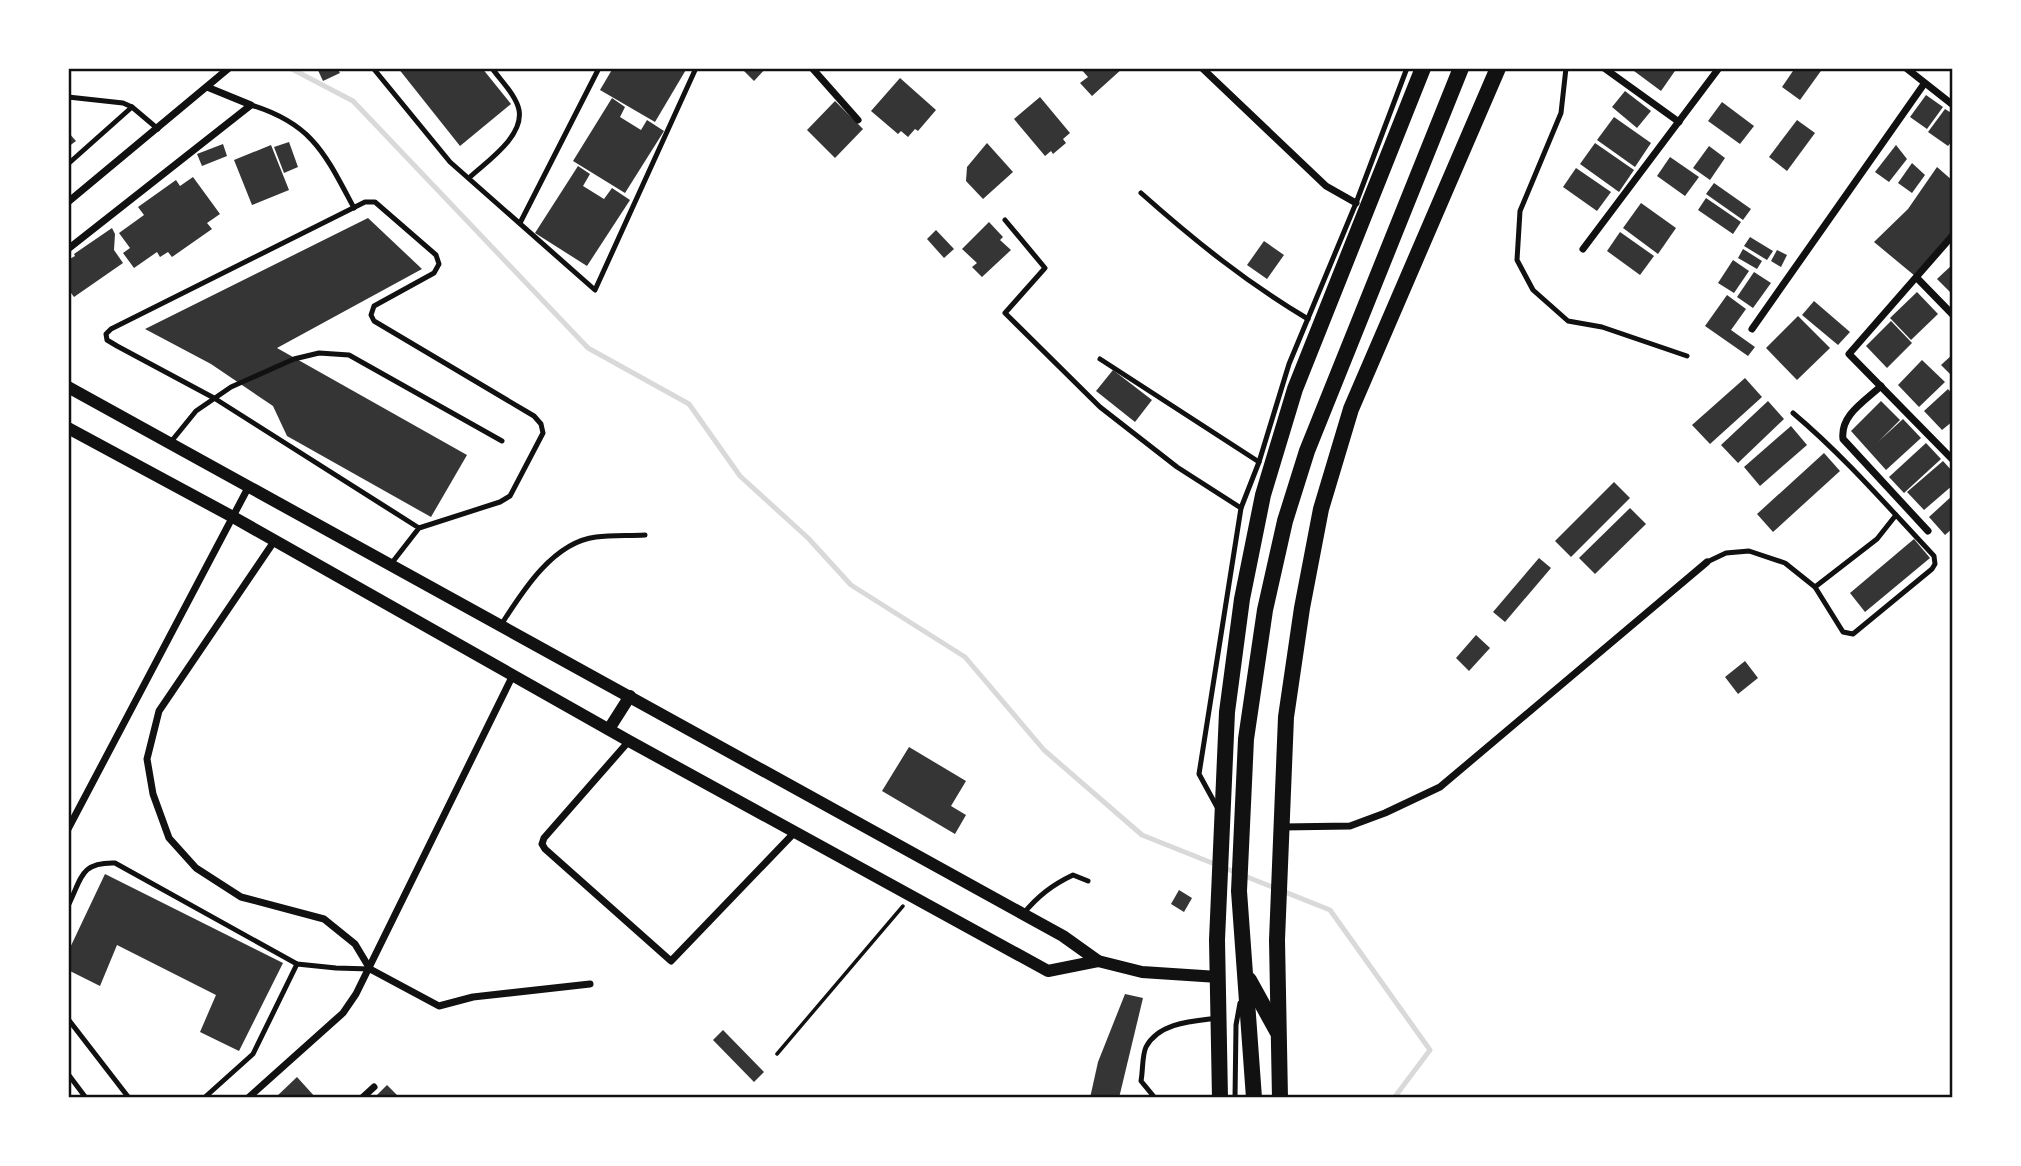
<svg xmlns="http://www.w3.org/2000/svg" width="2021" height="1166" font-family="Overpass,sans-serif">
	<rect width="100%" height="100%" fill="#fff"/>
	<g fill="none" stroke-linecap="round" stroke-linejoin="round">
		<polyline stroke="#d9d9d9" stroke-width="5" points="290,68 353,101 588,348 689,404 740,476 808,538 851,585 965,657 1044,750 1142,835 1330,910 1430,1050 1394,1098"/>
	</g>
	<g fill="#353535">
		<polygon points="317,68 337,68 340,73 323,81"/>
		<polygon points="398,68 482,68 511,104 460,146"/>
		<polygon points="613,68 687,68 655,122 600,90"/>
		<polygon points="747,68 766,68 754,81 744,71"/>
		<polygon points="1080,68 1123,68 1092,96 1080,83 1088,77"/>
		<polygon points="1630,68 1677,68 1661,91"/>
		<polygon points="1795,68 1823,68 1800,100 1782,87"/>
		<polygon points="900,78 936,110 918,131 915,129 908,137 901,131 898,134 871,111"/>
		<polygon points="1625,91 1651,111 1637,128 1612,107"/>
		<polygon points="1926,95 1943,107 1927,129 1910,117"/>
		<polygon points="1040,97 1070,133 1063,139 1066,143 1053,154 1051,151 1045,156 1014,119"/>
		<polygon points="612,98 625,107 620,117 641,130 647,120 664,131 625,193 573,161"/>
		<polygon points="835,101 863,129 835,158 807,130"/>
		<polygon points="1722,102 1754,126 1740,144 1708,121"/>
		<polygon points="1945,109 1953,114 1953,140 1948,146 1928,132"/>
		<polygon points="1614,117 1651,143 1635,167 1597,140"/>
		<polygon points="1797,120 1815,133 1787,171 1769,157"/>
		<polygon points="68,132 76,141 68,147"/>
		<polygon points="289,142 298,167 284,173 274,147"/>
		<polygon points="987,143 1013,172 983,199 966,181 967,167"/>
		<polygon points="1595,143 1634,170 1619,192 1580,164"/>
		<polygon points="223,144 227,156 202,166 197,154"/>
		<polygon points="271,145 289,190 252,205 234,160"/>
		<polygon points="1896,145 1907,159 1889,182 1875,172"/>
		<polygon points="1709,146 1725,158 1710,180 1693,168"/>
		<polygon points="1670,157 1699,177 1685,196 1657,176"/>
		<polygon points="1912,163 1925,175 1912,193 1898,183"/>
		<polygon points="578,166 590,174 583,186 604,199 612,188 630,200 587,266 535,233"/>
		<polygon points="1937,167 1953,181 1953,231 1915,276 1874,242 1908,209"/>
		<polygon points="1576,168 1611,192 1597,211 1563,187"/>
		<polygon points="193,177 220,214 207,223 212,229 172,257 168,252 160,257 157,252 134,268 123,253 130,248 119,233 144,215 138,207 176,180 180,186"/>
		<polygon points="1714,183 1751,209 1743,220 1706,194"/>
		<polygon points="1706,198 1741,222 1733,234 1698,210"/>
		<polygon points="1641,203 1676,228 1658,254 1623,228"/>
		<polygon points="368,218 422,269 277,348 467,455 431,517 287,436 273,406 211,364 145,329"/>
		<polygon points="989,222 1003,237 1000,240 1011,250 982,277 972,267 977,263 962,249"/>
		<polygon points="112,228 115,234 114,250 123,263 74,297 71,293 68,295 68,260 75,256 74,254"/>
		<polygon points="936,230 954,249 944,258 927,239"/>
		<polygon points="1620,232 1654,256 1640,275 1607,251"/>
		<polygon points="1750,237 1773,251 1767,260 1744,246"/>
		<polygon points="1264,241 1284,255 1267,279 1247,265"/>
		<polygon points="1743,249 1762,261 1757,269 1738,258"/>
		<polygon points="1777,250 1787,255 1781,267 1771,261"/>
		<polygon points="1733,260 1749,271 1734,293 1718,283"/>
		<polygon points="1953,264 1953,295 1937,279"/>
		<polygon points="1754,272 1771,283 1753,308 1737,297"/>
		<polygon points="1917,292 1938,314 1911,340 1890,318"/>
		<polygon points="1727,295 1746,309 1731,330 1755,347 1748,356 1705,326"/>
		<polygon points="1814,301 1850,332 1838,345 1802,315"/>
		<polygon points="1798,316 1830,348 1797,380 1766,348"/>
		<polygon points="1891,321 1912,343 1887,368 1866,346"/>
		<polygon points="1953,354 1953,377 1941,365"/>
		<polygon points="1922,360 1945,382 1919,407 1898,385"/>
		<polygon points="1113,370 1152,400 1135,422 1096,391"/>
		<polygon points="1745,378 1762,397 1710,444 1692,425"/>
		<polygon points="1948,389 1953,395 1953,421 1942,430 1924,411"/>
		<polygon points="1768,401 1784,419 1738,463 1721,445"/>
		<polygon points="1881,401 1900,420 1879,441 1903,419 1921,438 1886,470 1851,431"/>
		<polygon points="1791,426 1807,445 1760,486 1744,467"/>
		<polygon points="1926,443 1941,459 1904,493 1889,477"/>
		<polygon points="1824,453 1840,471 1773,532 1757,514"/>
		<polygon points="1943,461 1953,472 1953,485 1924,510 1907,492"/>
		<polygon points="1614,482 1630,498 1571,557 1555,541"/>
		<polygon points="1953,495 1953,528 1945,535 1929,517"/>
		<polygon points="1630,508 1646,524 1595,574 1579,558"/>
		<polygon points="1914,539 1930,558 1865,612 1850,593"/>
		<polygon points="1539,558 1551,568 1505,622 1493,612"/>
		<polygon points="1476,635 1490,648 1469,671 1456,658"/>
		<polygon points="1745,661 1758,678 1738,694 1725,677"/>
		<polygon points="909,747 966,781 951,806 966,815 955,834 882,791"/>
		<polygon points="105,874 283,963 239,1051 200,1032 216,995 117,945 100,986 68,970 68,952"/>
		<polygon points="1179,890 1192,898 1184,912 1171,904"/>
		<polygon points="1125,994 1143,998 1119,1098 1090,1098 1098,1062"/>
		<polygon points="723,1030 764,1072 754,1082 713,1040"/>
		<polygon points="297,1077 316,1098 275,1098"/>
		<polygon points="387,1085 400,1098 374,1098"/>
	</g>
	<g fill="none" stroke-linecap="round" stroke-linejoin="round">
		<polyline stroke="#111" stroke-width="3.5" points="777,1054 903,906"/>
		<g stroke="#111" stroke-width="5">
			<polyline points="373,68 450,162 595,290 696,68"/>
			<polyline points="1566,68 1561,113 1520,211 1517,260 1533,290 1568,321 1602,327 1687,356"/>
			<polyline points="68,97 123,103 132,107 158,129"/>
			<path d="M251,105C313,124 325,154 354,208"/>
			<polyline points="68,164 132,107"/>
			<path d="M469,178C486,162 524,137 519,110C516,95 500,80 492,68"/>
			<path d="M1141,193C1194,240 1247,283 1308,319"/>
			<polyline points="1005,220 1045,268 1005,313 1100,407 1177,467 1241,508"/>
			<polyline points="520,223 599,68"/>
			<polyline points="1100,359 1259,462"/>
			<polyline points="170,443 196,411 231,387 294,359 319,353 349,355 502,441"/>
			<path d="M1707,562L1726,553L1749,551L1785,563L1815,587L1843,632L1853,634L1932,569L1935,564L1934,556C1888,507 1844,456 1793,413"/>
			<polyline points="391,564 419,528 500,502 510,496 543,433 541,424 534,416 374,321 371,315 374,306 434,273 439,264 436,255 375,202 365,202 111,329 106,334 107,340 117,346 214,398 419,528"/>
			<polyline points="1815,587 1877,539 1896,515"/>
			<path d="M501,625C522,592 553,542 596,537C612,535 629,536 645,535"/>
			<polyline points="1217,807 1199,774 1241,508 1259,462 1289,364 1356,203 1407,68"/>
			<path d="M68,906C82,878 80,862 115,863L297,964L336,968L370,969"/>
			<path d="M1023,914C1038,896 1052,885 1073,875L1088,881"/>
			<polyline points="68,1019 129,1098"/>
			<polyline points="68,1074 86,1098"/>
			<polyline points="204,1098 253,1054 297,964"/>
			<path d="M1155,1098L1141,1081C1143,1071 1142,1055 1146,1047C1159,1022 1194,1021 1218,1018"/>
			<polyline points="1235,1098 1236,1025 1240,1003"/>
		</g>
		<g stroke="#111" stroke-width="7">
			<polyline points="812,68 858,120"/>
			<polyline points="1202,68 1326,186 1356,203"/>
			<polyline points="1604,68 1679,122"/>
			<polyline points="1906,68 1953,105"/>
			<polyline points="68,202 229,68"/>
			<polyline points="1953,235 1849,354 1953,460"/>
			<polyline points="68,249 251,105 207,87"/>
			<polyline points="1583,249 1719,68"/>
			<polyline points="1917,278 1953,315"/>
			<polyline points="1752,329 1924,84"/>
			<path d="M1881,386C1865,401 1840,415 1843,439L1928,531"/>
			<polyline points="275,540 159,711 147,759 153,794 169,838 196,868 241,897 324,919 355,944 370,969 439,1006 473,997 590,984"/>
			<polyline points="629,741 544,838 542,844 545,849 671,961 795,832"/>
			<polyline points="1283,827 1350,826 1385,813 1440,787 1707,562"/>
			<polyline points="68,829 249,486"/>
			<polyline points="248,1098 343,1013 356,994 513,675"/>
			<polyline points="362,1098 374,1087"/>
		</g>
		<g stroke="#111" stroke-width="12">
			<polyline points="68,387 1023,914 1063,936 1098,961 1142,972 1218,977"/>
			<polyline points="68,428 233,517 629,741 1048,971 1098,961"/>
			<polyline points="609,729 630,696"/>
		</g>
		<g stroke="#111" stroke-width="16">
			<polyline points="1249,980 1277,1031"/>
			<polyline points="1220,1098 1217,940 1227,712 1242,599 1263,495 1295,389 1423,68"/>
			<polyline points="1254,1098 1239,891 1246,739 1265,610 1285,521 1307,451 1461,68"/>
			<polyline points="1280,1098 1277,940 1286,717 1302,608 1321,509 1351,409 1498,68"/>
		</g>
	</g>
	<rect width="2021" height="1166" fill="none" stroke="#ffffff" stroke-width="140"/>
	<rect x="70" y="70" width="1881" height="1026" fill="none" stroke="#111" stroke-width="2.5"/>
</svg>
